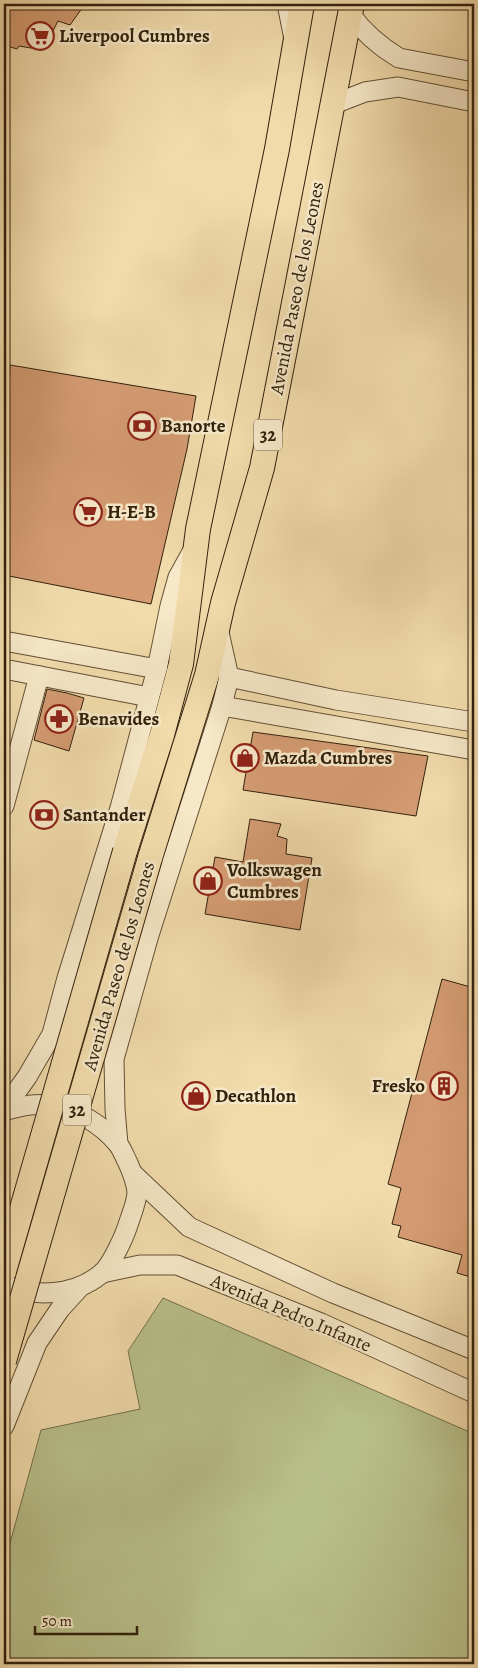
<svg xmlns="http://www.w3.org/2000/svg" width="478" height="1668" font-family="Alegreya,serif">
	<rect width="100%" height="100%" fill="#f1dbab"/>
	<filter id="stains"><feTurbulence type="fractalNoise" baseFrequency=".004" numOctaves="4"/><feColorMatrix values="0 0 0 0 .2 0 0 0 0 .09 0 0 0 0 .02 0 0 0 .5 -.17"/></filter>
	<radialGradient id="worn" r=".72"><stop offset=".6" stop-color="#630" stop-opacity="0"/><stop offset="1" stop-color="#630" stop-opacity=".3"/></radialGradient>
	<polygon fill="#b8c08a" stroke="#75704c" points="163,1298 474,1434 474,1664 4,1664 4,1565 41,1430 140,1409 128,1351"/>
	<g fill="#d49b72" stroke="#32210d">
		<polygon points="4,4 85,4 70,25 58,21 43,50 19,46 17,49 4,45"/>
		<polygon points="10,365 196,396 187,449 151,604 4,575 4,409 7,410"/>
		<polygon points="47,689 67,693 84,698 69,751 34,740"/>
		<polygon points="253,732 428,756 416,816 243,790"/>
		<polygon points="250,819 281,824 277,836 287,839 286,854 312,858 300,930 205,914 215,857 243,862"/>
		<polygon points="442,979 474,988 474,1278 457,1273 462,1255 398,1237 401,1226 392,1224 401,1188 388,1184"/>
	</g>
	<g fill="none" stroke-linecap="round" stroke-linejoin="round">
		<defs>
			<g id="minor">
				<polyline points="287,4 294,39"/>
				<path d="M350,14C364,33 379,46 399,58L474,72"/>
				<polyline points="334,104 365,92 398,87 474,102"/>
				<polyline points="4,641 157,669"/>
				<polyline points="4,669 149,697"/>
				<polyline points="229,677 336,700 474,722"/>
				<polyline points="222,706 474,750"/>
				<polyline points="4,806 39,676"/>
				<polyline points="4,1109 27,1077 52,1034 67,978 120,808 157,669 170,606 178,577 193,550"/>
				<path d="M4,1111C21,1106 38,1102 56,1106C79,1111 102,1125 117,1143C122,1148 124,1156 128,1163C132,1172 136,1182 137,1192C137,1202 131,1215 128,1225C124,1237 111,1266 101,1274C74,1296 34,1298 4,1284"/>
				<polyline points="118,1144 115,1109 114,1059 149,935 222,706 229,677 218,628"/>
				<polyline points="133,1174 189,1227 333,1293 474,1350"/>
				<polyline points="102,1273 140,1265 177,1265 321,1323 474,1393"/>
				<polyline points="4,1426 37,1343 60,1309 80,1287"/>
			</g>
			<g id="major">
				<polyline points="125,851 162,735 181,664 198,529 277,149 302,4"/>
				<polyline points="150,858 207,675 223,603 262,468 352,4"/>
			</g>
		</defs>
		<use href="#minor" stroke="#625034" stroke-width="21"/>
		<use href="#major" stroke="#32210d" stroke-width="26"/>
		<use href="#minor" stroke="#f6e8c8" stroke-width="19"/>
		<use href="#major" stroke="#f1dbab" stroke-width="24"/>
		<defs>
			<g id="major-bridge">
				<polyline points="4,1271 125,851"/>
				<polyline points="4,1361 150,858"/>
			</g>
		</defs>
		<use href="#major-bridge" stroke="#32210d" stroke-width="26" stroke-linecap="butt"/>
		<use href="#major-bridge" stroke="#f1dbab" stroke-width="24"/>
	</g>
	<defs>
		<symbol id="supermarket-ring" viewBox="-11 -11 22 22"><circle r="9.5" fill="#f6e8c8" stroke="#8f2418" stroke-width="1.5"/><path d="M-6-5.5h2.5l.6 2H6L4.5 2H-2.5L-4.4-4H-6ZM-1.5 3.2a1.3 1.3 0 1 0 .1 0ZM3 3.2a1.3 1.3 0 1 0 .1 0Z" fill="#8f2418"/></symbol>
		<symbol id="bank-ring" viewBox="-11 -11 22 22"><circle r="9.5" fill="#f6e8c8" stroke="#8f2418" stroke-width="1.5"/><path d="M-6-4H6V4H-6ZM0-2.3a2.3 2.3 0 1 0 0 4.6a2.3 2.3 0 1 0 0-4.6Z" fill="#8f2418"/></symbol>
		<symbol id="pharmacy-ring" viewBox="-11 -11 22 22"><circle r="9.5" fill="#f6e8c8" stroke="#8f2418" stroke-width="1.5"/><path d="M-2-6h4v4h4v4h-4v4h-4v-4h-4v-4h4Z" fill="#8f2418"/></symbol>
		<symbol id="shop-ring" viewBox="-11 -11 22 22"><circle r="9.5" fill="#f6e8c8" stroke="#8f2418" stroke-width="1.5"/><path d="M-5-2.5h2.3a2.7 3.5 0 0 1 5.4 0H5L5.5 6h-11ZM-1.5-2.5h3a1.5 2.3 0 0 0-3 0Z" fill="#8f2418"/></symbol>
		<symbol id="building-ring" viewBox="-11 -11 22 22"><circle r="9.5" fill="#f6e8c8" stroke="#8f2418" stroke-width="1.5"/><path d="M-4-6H4V6H1V3H-1V6H-4ZM-2.5-4.3h1.7v1.8h-1.7ZM.8-4.3h1.7v1.8H.8ZM-2.5-1h1.7V.8h-1.7ZM.8-1h1.7V.8H.8Z" fill="#8f2418"/></symbol>
	</defs>
	<g fill-rule="evenodd">
		<use href="#supermarket-ring" x="24" y="20" width="32" height="32"/>
		<use href="#bank-ring" x="126" y="410" width="32" height="32"/>
		<use href="#supermarket-ring" x="72" y="496" width="32" height="32"/>
		<use href="#pharmacy-ring" x="43" y="703" width="32" height="32"/>
		<use href="#shop-ring" x="229" y="742" width="32" height="32"/>
		<use href="#bank-ring" x="28" y="799" width="32" height="32"/>
		<use href="#shop-ring" x="192" y="865" width="32" height="32"/>
		<use href="#building-ring" x="428" y="1070" width="32" height="32"/>
		<use href="#shop-ring" x="180" y="1080" width="32" height="32"/>
	</g>
	<g text-anchor="middle" dominant-baseline="central" stroke-width="5" stroke-linejoin="round" paint-order="stroke">
		<g fill="#f6e8c8" stroke="#6d5d45" stroke-width="1">
			<rect x="254" y="419.5" width="28" height="31" rx="4"/>
			<rect x="63" y="1094.5" width="28" height="31" rx="4"/>
		</g>
		<g font-size="18" font-weight="bold" fill="#32210d">
			<text x="268" y="435">32</text>
			<text x="77" y="1110">32</text>
		</g>
		<g font-size="19" font-weight="bold" fill="#32210d" stroke="#f6e8c8" text-anchor="start">
			<text x="59" y="36">Liverpool Cumbres</text>
			<text x="161" y="426">Banorte</text>
			<text x="107" y="512">H-E-B</text>
			<text x="78" y="719">Benavides</text>
			<text x="264" y="758">Mazda Cumbres</text>
			<text x="63" y="815">Santander</text>
			<text x="227" y="870">Volkswagen<tspan x="227" dy="22">Cumbres</tspan></text>
			<text x="425" y="1086" text-anchor="end">Fresko</text>
			<text x="215" y="1096">Decathlon</text>
		</g>
		<g font-size="19" fill="#32210d" stroke="#f6e8c8">
			<text transform="translate(297 288) rotate(-79)">Avenida Paseo de los Leones</text>
			<text transform="translate(119 966) rotate(-74)">Avenida Paseo de los Leones</text>
			<text transform="translate(291 1313) rotate(23)">Avenida Pedro Infante</text>
		</g>
	</g>
	<rect width="478" height="1668" fill="none" stroke="#f1dbab" stroke-width="20"/>
	<rect x="5" y="5" width="468" height="1658" fill="none" stroke="#32210d" stroke-width="2.5"/>
	<rect x="10" y="10" width="458" height="1648" fill="none" stroke="#32210d"/>
	<path d="M35 1626v8h102v-8" fill="none" stroke="#32210d" stroke-width="2.5"/>
	<text x="42" y="1626" font-size="15" fill="#32210d" stroke="#f6e8c8" stroke-width="4" paint-order="stroke">50 m</text>
	<rect width="100%" height="100%" filter="url(#stains)"/>
	<rect width="100%" height="100%" fill="url(#worn)"/>
</svg>
